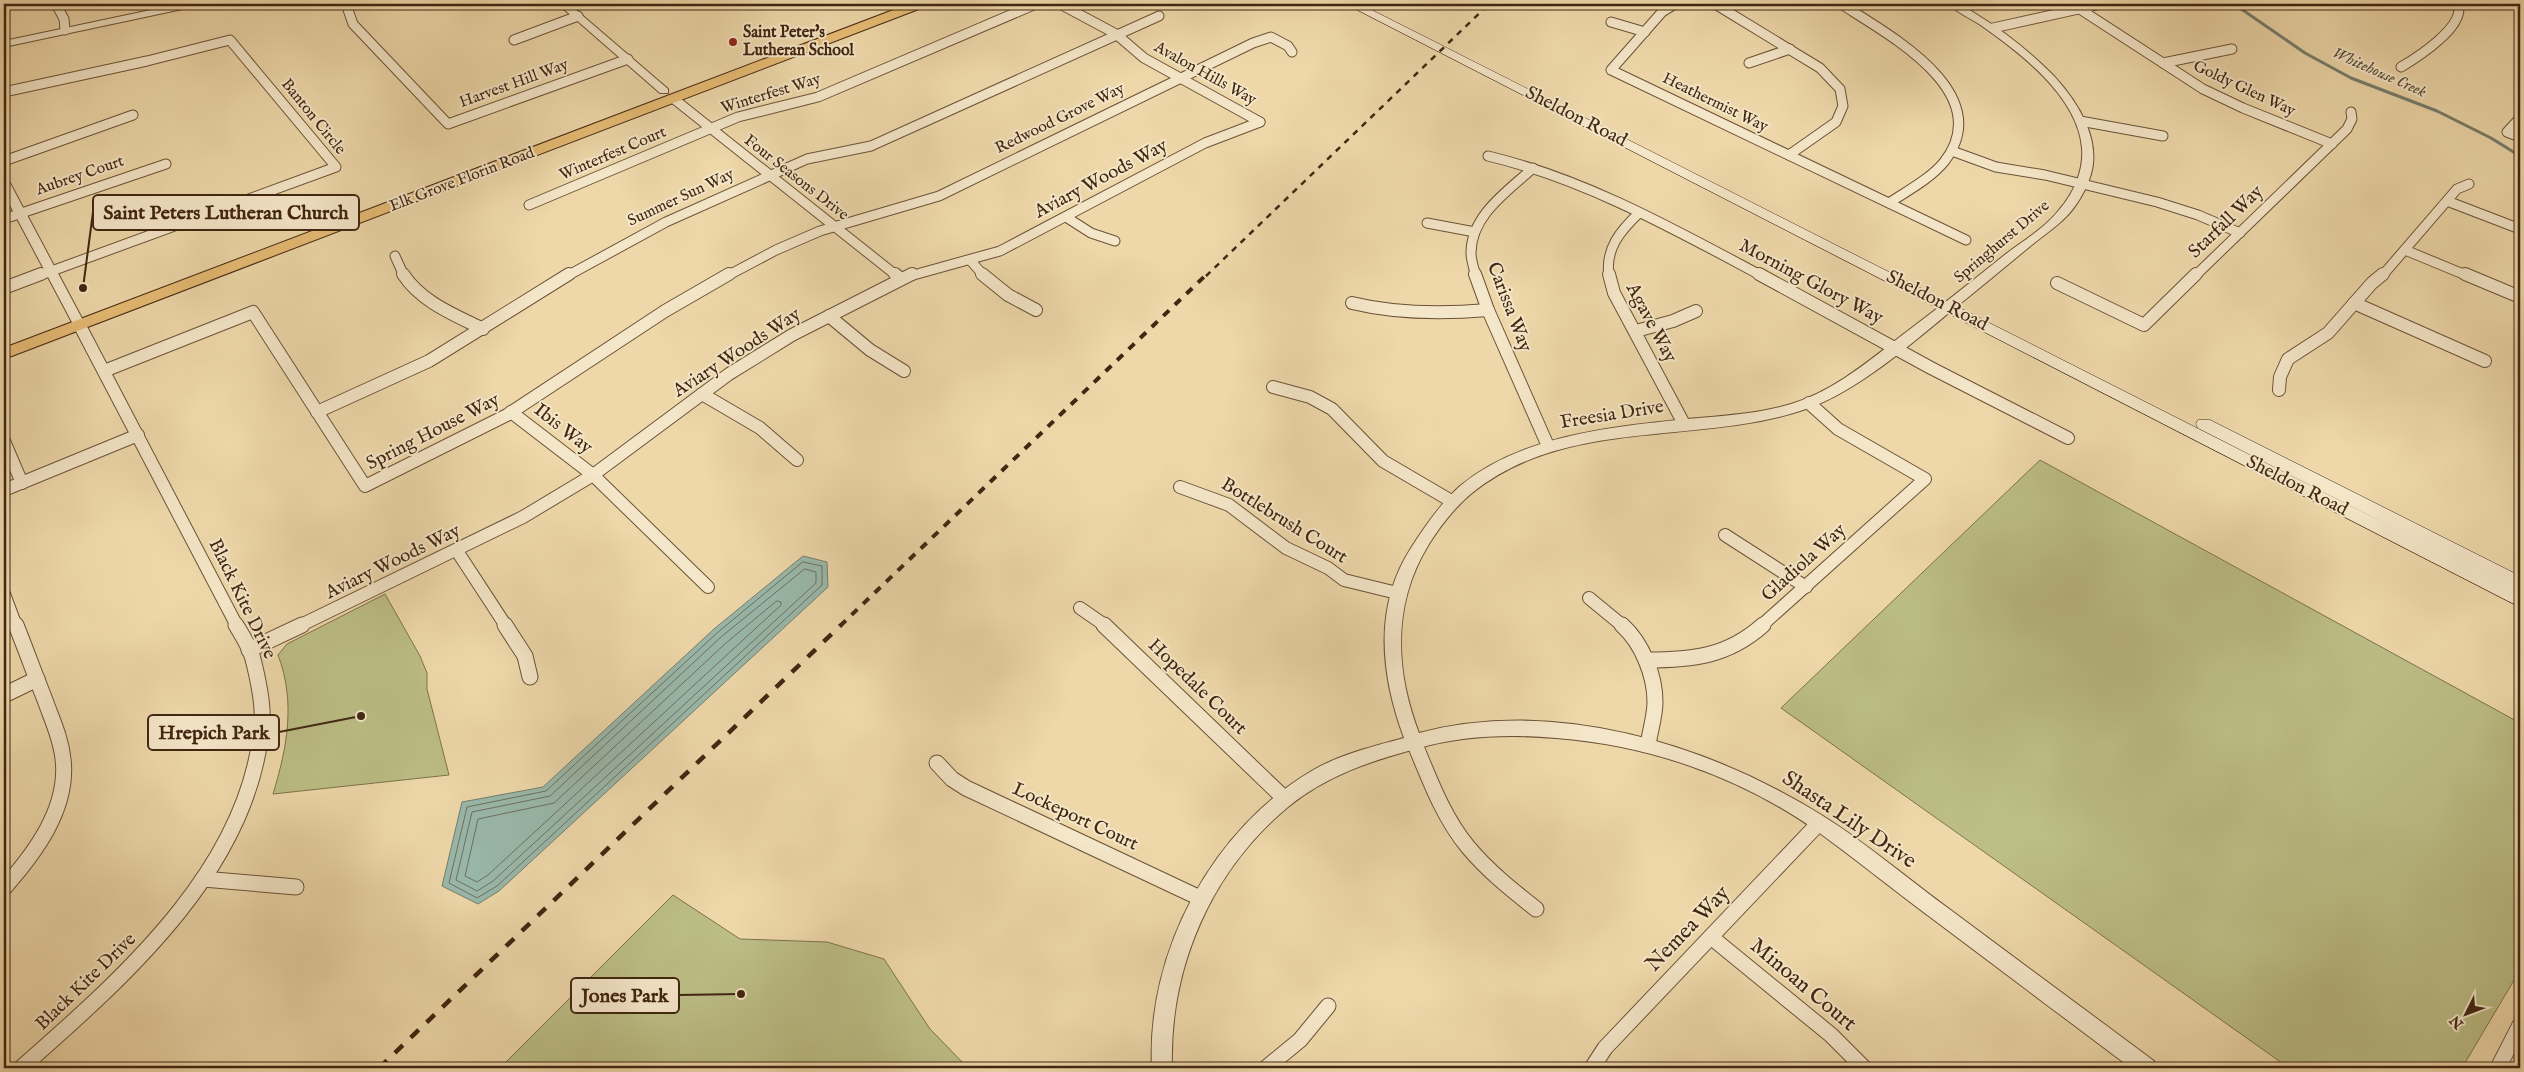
<svg xmlns="http://www.w3.org/2000/svg" width="2524" height="1072" font-family="'IM FELL English',serif">
	<rect width="100%" height="100%" fill="#eed8aa"/>
	<filter id="stains"><feTurbulence type="fractalNoise" baseFrequency=".004" numOctaves="4"/><feColorMatrix values="0 0 0 0 .2 0 0 0 0 .09 0 0 0 0 .02 0 0 0 .5 -.17"/></filter>
	<radialGradient id="worn" r=".72"><stop offset=".6" stop-color="#630" stop-opacity="0"/><stop offset="1" stop-color="#630" stop-opacity=".3"/></radialGradient>
	<g fill="#bcbe86" stroke="#7e724c">
		<polygon points="2040,460 2520,723 2520,970 2462,1068 2289,1068 1781,708"/>
		<path d="M385,594L420,656L427,673V689L449,775L273,794C287,748 296,702 278,655L287,644Z"/>
		<polygon points="673,895 740,939 827,942 884,959 930,1029 968,1068 500,1068"/>
	</g>
	<polygon fill="#99b9ac" stroke="#767e6e" points="803,556 827,562 828,587 499,891 478,904 442,886 462,802 543,787 714,629"/>
	<g fill="none" stroke-linecap="round" stroke-linejoin="round">
		<g stroke="#6d705e" stroke-width="1">
			<polygon points="803,562 822,566 822,585 497,886 477,898 449,883 467,807 546,791 717,633"/>
			<polygon points="805,569 816,572 816,583 493,881 477,891 456,880 472,812 550,796 721,637"/>
			<polygon points="777,601 781,602 781,605 488,875 477,882 465,876 478,819 554,803 726,643"/>
		</g>
		<polyline stroke="#767e6e" stroke-width="3" points="2234,4 2305,53 2351,78 2437,111 2491,138 2520,156"/>
		<defs>
			<g id="minor-far2">
				<polyline points="56,4 64,19 65,30"/>
				<polyline points="346,4 353,24 448,124 628,59"/>
				<polyline points="1060,4 1116,34 1144,58 1260,122"/>
				<polyline points="1675,4 1662,12 1611,70 1966,240"/>
				<polyline points="1715,4 1820,68 1840,89 1843,106 1836,122 1789,155"/>
				<path d="M1841,4C1889,35 1998,93 1944,162C1930,179 1907,191 1889,203"/>
				<polyline points="2072,4 2203,89 2243,108 2332,144"/>
				<polyline points="1611,22 1645,32"/>
				<polyline points="1993,28 2101,4"/>
				<polyline points="514,40 578,16"/>
				<polyline points="1749,63 1790,49"/>
				<polyline points="2163,63 2232,49"/>
				<path d="M2401,67C2418,57 2466,26 2458,4"/>
				<polyline points="4,92 147,61 230,40 336,167 38,276"/>
				<polyline points="674,99 897,276"/>
				<polyline points="2520,118 2507,132 2520,137"/>
				<polyline points="2080,121 2163,136"/>
				<polyline points="1952,151 1996,167 2045,175 2157,202 2198,215 2240,233"/>
				<path d="M1488,156C1585,179 1674,229 1762,276"/>
				<polyline points="4,161 133,115"/>
				<polyline points="2447,201 2520,229"/>
				<polyline points="529,205 738,117 818,97 1036,4"/>
				<polyline points="1066,217 1091,233 1115,241"/>
				<polyline points="4,219 166,164"/>
				<polyline points="1427,223 1475,232"/>
				<polyline points="2405,250 2468,276"/>
				<polyline points="395,256 404,276"/>
				<polyline points="970,260 984,276"/>
				<polyline points="567,276 666,222 807,159 871,146 1159,16"/>
				<polyline points="727,276 776,250 820,231 939,196 1253,43 1271,37 1288,46 1292,52"/>
				<polyline points="910,276 1000,251 1205,143 1260,122"/>
				<path d="M1476,276C1474,269 1471,260 1471,253C1471,215 1508,191 1533,168"/>
				<path d="M1609,276C1605,249 1620,231 1639,213"/>
				<polyline points="2195,276 2347,129 2352,119 2351,112"/>
				<polyline points="2382,276 2457,189 2469,184"/>
			</g>
			<g id="minor-far1">
				<path d="M403,274C421,302 455,315 483,329"/>
				<polyline points="895,274 901,279"/>
				<polyline points="982,274 1008,295 1036,310"/>
				<polyline points="1475,274 1488,310 1548,446"/>
				<polyline points="1609,274 1614,293 1684,424"/>
				<polyline points="1759,274 1931,368 2068,438"/>
				<polyline points="2465,274 2520,297"/>
				<polyline points="2057,283 2144,325 2196,274"/>
				<polyline points="4,288 41,274"/>
				<path d="M1352,303C1397,314 1442,314 1488,310"/>
				<polyline points="2354,303 2485,361"/>
				<polyline points="829,316 870,350 904,371"/>
				<polyline points="80,326 237,626"/>
				<polyline points="1636,331 1673,321 1696,311"/>
				<polyline points="104,371 253,312 365,486 507,415 665,311 729,274"/>
				<polyline points="1273,387 1310,397 1332,409 1383,461 1453,502"/>
				<polyline points="2279,390 2280,377 2288,359 2328,333 2372,283 2383,274"/>
				<polyline points="702,394 760,428 797,460"/>
				<polyline points="317,412 429,361 569,274"/>
				<polyline points="511,412 593,475 708,587"/>
				<polyline points="4,441 22,483"/>
				<polyline points="1180,487 1229,505 1286,548 1328,568 1344,580 1397,593"/>
				<polyline points="4,490 138,435"/>
				<polyline points="1725,535 1806,587"/>
				<polyline points="457,551 506,626"/>
				<polyline points="4,594 16,626"/>
				<polyline points="1589,598 1623,626"/>
				<polyline points="1080,608 1106,626"/>
				<polyline points="299,626 523,517 593,475 729,374 792,335 912,274"/>
				<polyline points="1761,626 1925,479 1838,429 1809,403"/>
			</g>
			<g id="minor">
				<polyline points="505,625 525,656 530,677"/>
				<polyline points="1104,625 1285,799"/>
				<path d="M1622,625C1642,643 1655,675 1655,702C1655,716 1650,731 1648,745"/>
				<polyline points="249,650 302,625"/>
				<path d="M1646,660C1692,660 1727,657 1763,625"/>
				<polyline points="4,695 37,679"/>
				<path d="M1414,742C1429,778 1443,817 1468,847C1488,871 1512,890 1536,909"/>
				<polyline points="937,763 952,779 966,788 1202,899"/>
				<polyline points="203,879 296,887"/>
				<path d="M4,888C35,853 69,808 63,759C61,738 52,720 45,700C35,675 26,650 16,625"/>
				<polyline points="1711,937 1831,1035 1864,1068"/>
				<path d="M21,1068C123,978 254,865 262,719C263,703 257,675 253,659C250,647 242,635 236,625"/>
				<polyline points="1266,1068 1300,1040 1328,1006"/>
				<polyline points="1592,1068 1605,1048 1819,823"/>
				<polyline points="2498,1068 2520,1025"/>
			</g>
			<g id="tertiary">
				<polygon points="179,4 197,4 192,7 4,47 4,41"/>
				<polygon points="558,4 569,4 668,89 668,93 660,93"/>
				<path d="M1948,4C1951,4 1958,3 1960,4C1965,6 1971,11 1976,14C2004,31 2030,52 2053,75C2078,102 2104,142 2089,180C2085,192 2075,208 2066,217C2056,227 2044,235 2033,244C2012,261 1992,278 1971,295C1924,332 1866,387 1809,408C1699,447 1569,415 1472,493C1455,507 1441,525 1429,544C1392,604 1395,670 1419,733C1555,697 1708,744 1823,816C1868,844 1909,880 1952,911C2019,961 2087,1011 2154,1061L2157,1068H2131C2064,1018 1997,967 1930,917C1891,888 1853,857 1814,829C1738,776 1648,745 1556,738C1509,734 1464,735 1419,748C1371,761 1327,775 1288,807C1211,871 1169,968 1172,1068H1152C1146,952 1213,827 1315,769C1342,754 1374,746 1404,738C1381,676 1373,607 1411,548C1425,526 1440,504 1460,486C1522,435 1611,427 1687,419C1722,416 1758,414 1791,404C1834,391 1870,360 1905,333C1938,308 1970,283 2002,257C2021,242 2044,229 2059,210C2073,194 2084,171 2082,148C2078,96 2018,51 1979,24C1969,18 1957,12 1948,4Z"/>
				<polygon points="4,180 10,183 86,326 85,329 80,330 74,326 4,194"/>
			</g>
			<polygon id="secondary" points="1346,4 1360,4 2398,530 2198,428 2196,424 2198,420 2210,420 2520,576 2520,591 2516,590 2520,592 2520,607"/>
			<polygon id="primary" points="909,4 926,4 924,7 4,359 4,348"/>
		</defs>
		<use href="#minor-far2" stroke="#6c5237" stroke-width="11"/>
		<use href="#minor-far1" stroke="#6c5237" stroke-width="14"/>
		<use href="#minor" stroke="#6c5237" stroke-width="17"/>
		<use href="#tertiary" stroke="#6c5237" stroke-width="2"/>
		<use href="#secondary" stroke="#412611" stroke-width="1"/>
		<use href="#primary" stroke="#412611" stroke-width="2"/>
		<use href="#minor-far2" stroke="#f4e6c8" stroke-width="9"/>
		<use href="#minor-far1" stroke="#f4e6c8" stroke-width="12"/>
		<use href="#minor" stroke="#f4e6c8" stroke-width="15"/>
		<use href="#tertiary" fill="#f4e6c8" fill-rule="evenodd"/>
		<use href="#secondary" fill="#f4e6c8" fill-rule="evenodd"/>
		<use href="#primary" fill="#e7bc75" fill-rule="evenodd"/>
		<polyline stroke="#412611" stroke-width="2.5" stroke-dasharray="6 6" stroke-linecap="butt" points="1206,276 1489,4"/>
		<polyline stroke="#412611" stroke-width="4" stroke-dasharray="8 8" stroke-linecap="butt" points="840,626 1207,274"/>
		<polyline stroke="#412611" stroke-width="4.5" stroke-dasharray="11 11" stroke-linecap="butt" points="379,1068 841,625"/>
	</g>
	<circle fill="#8f2418" stroke="#f4e6c8" stroke-width="2" cx="733" cy="42" r="5"/>
	<g text-anchor="middle" dominant-baseline="central" stroke-width="4" stroke-linejoin="round" paint-order="stroke">
		<g font-size="16" font-weight="bold" fill="#412611" stroke="#f4e6c8" text-anchor="start">
			<text x="743" y="33">Saint Peter's<tspan x="743" dy="18">Lutheran School</tspan></text>
		</g>
		<g font-size="16" font-style="italic" fill="#574b38" stroke="#f4e6c8">
			<text transform="translate(2379 73) rotate(24)">Whitehouse Creek</text>
		</g>
		<g font-size="16" fill="#412611" stroke="#f4e6c8">
			<text transform="translate(1205 74) rotate(29)">Avalon Hills Way</text>
			<text transform="translate(514 84) rotate(-20)">Harvest Hill Way</text>
			<text transform="translate(2244 89) rotate(25)">Goldy Glen Way</text>
			<text transform="translate(771 94) rotate(-17)">Winterfest Way</text>
			<text transform="translate(1715 103) rotate(26)">Heathermist Way</text>
			<text transform="translate(313 117) rotate(51)">Banton Circle</text>
			<text transform="translate(1060 119) rotate(-26)">Redwood Grove Way</text>
			<text transform="translate(613 154) rotate(-23)">Winterfest Court</text>
			<text transform="translate(80 176) rotate(-19)">Aubrey Court</text>
			<text transform="translate(796 178) rotate(38)">Four Seasons Drive</text>
			<text transform="translate(462 180) rotate(-21)">Elk Grove Florin Road</text>
			<text transform="translate(681 198) rotate(-25)">Summer Sun Way</text>
			<text transform="translate(2002 242) rotate(-40)">Springhurst Drive</text>
		</g>
		<g font-size="19" fill="#412611" stroke="#f4e6c8">
			<text transform="translate(1576 117) rotate(27)">Sheldon Road</text>
			<text transform="translate(1101 179) rotate(-28)">Aviary Woods Way</text>
			<text transform="translate(2226 222) rotate(-44)">Starfall Way</text>
			<text transform="translate(1811 282) rotate(28)">Morning Glory Way</text>
			<text transform="translate(1937 301) rotate(27)">Sheldon Road</text>
			<text transform="translate(1509 307) rotate(69)">Carissa Way</text>
			<text transform="translate(1651 323) rotate(62)">Agave Way</text>
			<text transform="translate(737 353) rotate(-33)">Aviary Woods Way</text>
			<text transform="translate(1612 415) rotate(-9)">Freesia Drive</text>
			<text transform="translate(563 429) rotate(38)">Ibis Way</text>
			<text transform="translate(433 432) rotate(-27)">Spring House Way</text>
			<text transform="translate(2297 486) rotate(27)">Sheldon Road</text>
			<text transform="translate(1284 521) rotate(32)">Bottlebrush Court</text>
			<text transform="translate(393 562) rotate(-26)">Aviary Woods Way</text>
			<text transform="translate(1804 563) rotate(-42)">Gladiola Way</text>
			<text transform="translate(242 599) rotate(64)">Black Kite Drive</text>
			<text transform="translate(1197 687) rotate(44)">Hopedale Court</text>
			<text transform="translate(1075 817) rotate(25)">Lockeport Court</text>
			<text transform="translate(86 982) rotate(-44)">Black Kite Drive</text>
		</g>
		<g font-size="22" fill="#412611" stroke="#f4e6c8">
			<text transform="translate(1849 820) rotate(34)">Shasta Lily Drive</text>
			<text transform="translate(1688 929) rotate(-46)">Nemea Way</text>
			<text transform="translate(1803 985) rotate(40)">Minoan Court</text>
		</g>
	</g>
	<path fill="none" stroke="#412611" stroke-width="2" d="M83 288L93 212M361 716L279 732M741 994L679 995"/>
	<g fill="#412611" stroke="#f4e6c8" stroke-width="2">
		<circle cx="83" cy="288" r="5"/>
		<circle cx="361" cy="716" r="5"/>
		<circle cx="741" cy="994" r="5"/>
	</g>
	<g fill="#f4e6c8" stroke="#412611" stroke-width="2">
		<rect x="93" y="195" width="266" height="35" rx="5"/>
		<rect x="148" y="715" width="131" height="35" rx="5"/>
		<rect x="571" y="978" width="108" height="35" rx="5"/>
	</g>
	<g font-size="20" text-anchor="middle" font-weight="bold" fill="#412611">
		<text x="226" y="219">Saint Peters Lutheran Church</text>
		<text x="214" y="739">Hrepich Park</text>
		<text x="625" y="1002">Jones Park</text>
	</g>
	<rect width="2524" height="1072" fill="none" stroke="#eed8aa" stroke-width="20"/>
	<rect x="5" y="5" width="2514" height="1062" fill="none" stroke="#412611" stroke-width="2.5"/>
	<rect x="10" y="10" width="2504" height="1052" fill="none" stroke="#412611"/>
	<g transform="translate(2466 1014) rotate(228)" stroke="#f4e6c8" stroke-width="4" paint-order="stroke">
	<path d="M0-4L9 19L0 12L-9 19Z" fill="#412611"/>
	<text y="-8" font-size="14" font-weight="bold" text-anchor="middle" fill="#412611">N</text>
	</g>
	<rect width="100%" height="100%" filter="url(#stains)"/>
	<rect width="100%" height="100%" fill="url(#worn)"/>
</svg>
